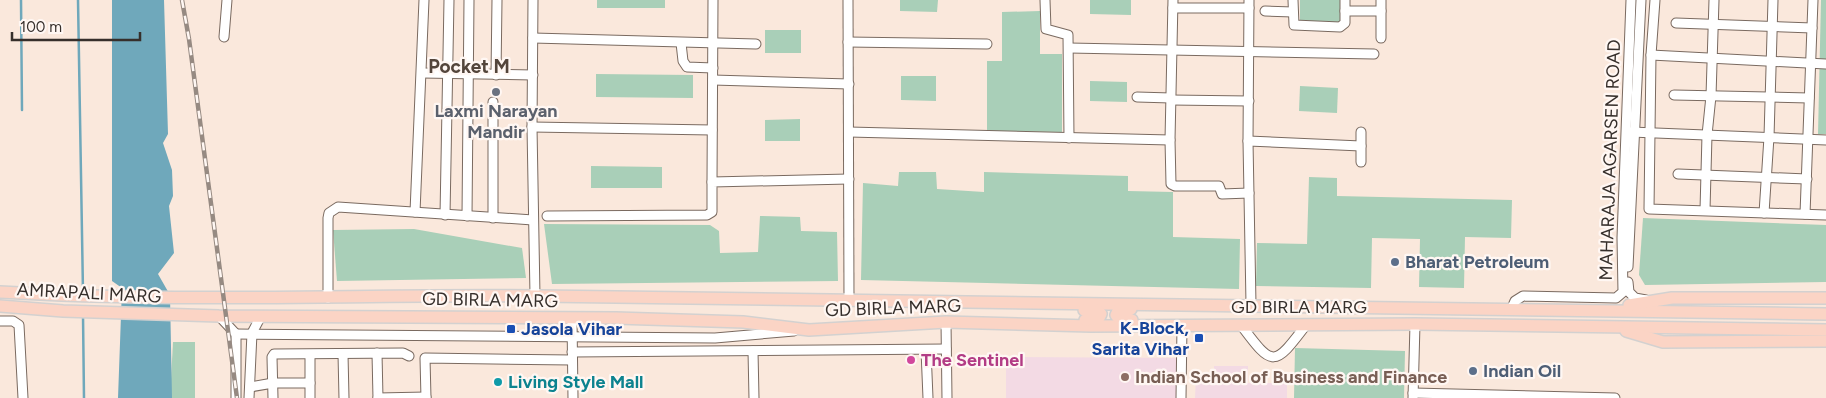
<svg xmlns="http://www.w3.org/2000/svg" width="1826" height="398" font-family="Figtree,sans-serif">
	<rect width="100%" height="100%" fill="#fae8dc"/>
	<g fill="#f3dae4">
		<polygon points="1006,357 1176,358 1176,398 1006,398"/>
		<polygon points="1214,366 1248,366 1248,383 1287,383 1287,398 1195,398 1196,377 1214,377"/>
	</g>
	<g fill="#a9cfb8">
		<rect x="597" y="0" width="68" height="8"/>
		<polygon points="900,0 938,0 937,12 900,11"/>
		<polygon points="1090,0 1131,0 1131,15 1090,14"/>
		<rect x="1300" y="0" width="41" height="22"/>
		<polygon points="1821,0 1826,0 1826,134 1818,134"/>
		<polygon points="1040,11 1040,54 1062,54 1062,132 987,131 987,61 1002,61 1002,12"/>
		<rect x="765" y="30" width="36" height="23"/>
		<polygon points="596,74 693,75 693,98 596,97"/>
		<polygon points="901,76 936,76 936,101 901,100"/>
		<polygon points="1090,81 1127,82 1127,102 1090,101"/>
		<polygon points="1300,86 1338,88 1337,113 1299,111"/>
		<polygon points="800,119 800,141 765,141 765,120"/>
		<polygon points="591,166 662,167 662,188 591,188"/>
		<polygon points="899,172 936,172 937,189 984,192 984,172 1128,176 1128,191 1173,192 1173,237 1240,239 1239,289 861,280 863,183 898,186"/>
		<polygon points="1309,177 1337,178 1337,196 1512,200 1511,238 1465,237 1464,288 1419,287 1420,239 1372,238 1371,288 1256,286 1257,243 1307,244"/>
		<polygon points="760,216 800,217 801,231 837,232 838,281 552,284 544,224 710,225 719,231 720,253 758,252"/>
		<polygon points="1643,218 1826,225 1826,282 1645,285 1639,275"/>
		<polygon points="414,229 522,248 526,278 337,281 333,230"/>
		<polygon points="173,342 195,342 195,398 170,398"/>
		<polygon points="1295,348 1405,351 1404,398 1294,398"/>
	</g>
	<polygon fill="#6fa8bb" points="112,0 164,0 168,134 163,143 172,170 173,196 169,206 174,253 158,274 170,295 172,398 118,398 122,288 112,281"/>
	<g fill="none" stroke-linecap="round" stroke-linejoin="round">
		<g stroke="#6fa8bb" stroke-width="2.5">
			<polyline points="21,0 22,110"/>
			<polyline points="78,0 83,292"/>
			<polyline points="83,315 84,398"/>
		</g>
		<defs>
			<g id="minor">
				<polyline points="533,0 532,127 535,296"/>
				<polyline points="848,0 849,301"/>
				<polyline points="1045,0 1046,29 1068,35 1069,138"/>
				<polyline points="1173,0 1170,140 1171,184 1175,186 1219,186 1222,194 1249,193"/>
				<polyline points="1249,0 1248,141 1251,304"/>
				<polyline points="1293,0 1294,25 1340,27 1345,23 1345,0"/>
				<polyline points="1381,0 1381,38"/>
				<polyline points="1655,0 1651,55 1649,209 1826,215"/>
				<polyline points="1173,8 1249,8"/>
				<polyline points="1265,11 1293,12"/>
				<polyline points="1345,11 1381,11"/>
				<polyline points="1676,23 1812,28"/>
				<polyline points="224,37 227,0"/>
				<polyline points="533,38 756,44"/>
				<polyline points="848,42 987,44"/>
				<polyline points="681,43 683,61 687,67 713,68"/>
				<polyline points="1069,48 1374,54"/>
				<polyline points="1651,55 1826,64"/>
				<polyline points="422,73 533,75"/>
				<polyline points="496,75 497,0"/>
				<polyline points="713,80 849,84"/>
				<polyline points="1674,95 1809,98"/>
				<polyline points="1137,97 1171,98"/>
				<polyline points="1171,100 1249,101"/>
				<polyline points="532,127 712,130"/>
				<polyline points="849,132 1170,140"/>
				<polyline points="1361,132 1361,162"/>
				<polyline points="1631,132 1826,140"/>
				<polyline points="1248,141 1361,146"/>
				<polyline points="1678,174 1807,179"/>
				<polyline points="712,182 713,0"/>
				<polyline points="1705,210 1707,135 1711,96 1714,0"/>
				<polyline points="415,212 424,0"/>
				<polyline points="1764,213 1769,137 1773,0"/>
				<polyline points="1805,214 1813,0"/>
				<polyline points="445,215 449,0"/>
				<polyline points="467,216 469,0"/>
				<polyline points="547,216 707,215 712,212 712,182 849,179"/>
				<polyline points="493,218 493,102"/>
				<polyline points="1628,267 1641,0"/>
				<polyline points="1628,282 1629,292 1635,298 1646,300"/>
				<polyline points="328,298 328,218 329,213 338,207 533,220"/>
				<polyline points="1512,308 1515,301 1523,296 1616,298 1623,292 1622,238 1631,0"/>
				<polyline points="219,316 236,334 236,398"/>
				<polyline points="572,319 573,398"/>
				<polyline points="0,321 13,321 19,325 23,398"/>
				<polyline points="946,322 947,398"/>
				<path d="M1241,325C1273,368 1274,367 1306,325"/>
				<polyline points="236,334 715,338 794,331"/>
				<polyline points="926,350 928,398"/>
				<polyline points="753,351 754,398"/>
				<polyline points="572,352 946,349"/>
				<polyline points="377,353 378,398"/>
				<polyline points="343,354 344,398"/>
				<polyline points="310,355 310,398"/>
				<polyline points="250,387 273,383 310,383"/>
				<polyline points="1413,393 1615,398"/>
				<polyline points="249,398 252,333 261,316"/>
				<polyline points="273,398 272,357 274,354 403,353 409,356"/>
				<polyline points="378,398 426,397"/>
				<polyline points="426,398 425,358 572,360"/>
				<polyline points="1181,398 1182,325"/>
				<polyline points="1413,398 1415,324"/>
			</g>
			<g id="major">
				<path d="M0,292C181,303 361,294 541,296C970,301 1398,307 1826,314"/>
				<polyline points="1629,305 1672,298 1826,298"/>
				<polyline points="0,306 63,311 219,316 616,318 743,322 809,330 946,322 1091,326 1415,324 1826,330"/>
				<polyline points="1131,309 1119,309 1116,315 1120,320 1132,320"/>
				<polyline points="1084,310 1097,310 1101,314 1099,318 1085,320"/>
				<polyline points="1626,331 1663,342 1826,341"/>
			</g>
		</defs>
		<use href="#minor" stroke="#7a6a60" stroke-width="11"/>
		<use href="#major" stroke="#d3d1d0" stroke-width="14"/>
		<use href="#minor" stroke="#fff" stroke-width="9"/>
		<use href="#major" stroke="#fbd4c5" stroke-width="11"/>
		<defs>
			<polyline id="rail" points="182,0 189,39 237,398"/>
		</defs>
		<use href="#rail" stroke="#968a82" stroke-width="4.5"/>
		<use href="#rail" stroke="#fff7f3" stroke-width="2.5" stroke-dasharray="8" stroke-linecap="butt"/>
	</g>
	<circle fill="#6b7280" stroke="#fff7f3" stroke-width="2" cx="496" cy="92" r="5"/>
	<g fill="#5c6f8a" stroke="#fff7f3" stroke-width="2">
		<circle cx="1395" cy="262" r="5"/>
		<circle cx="1473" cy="371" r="5"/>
	</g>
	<g fill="#1a4fb4" stroke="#fff7f3" stroke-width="2">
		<rect x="506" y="324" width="10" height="10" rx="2.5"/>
		<rect x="1194" y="333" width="10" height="10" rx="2.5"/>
	</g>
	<circle fill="#d1479c" stroke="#fff7f3" stroke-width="2" cx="911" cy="360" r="5"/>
	<circle fill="#8d6e63" stroke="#fff7f3" stroke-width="2" cx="1125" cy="377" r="5"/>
	<circle fill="#0f9aa8" stroke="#fff7f3" stroke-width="2" cx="498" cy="382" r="5"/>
	<g text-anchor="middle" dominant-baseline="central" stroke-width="4.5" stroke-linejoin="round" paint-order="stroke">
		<g font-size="18" font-weight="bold" fill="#5b616d" stroke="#fff7f3">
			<text x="496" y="111">Laxmi Narayan<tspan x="496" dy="21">Mandir</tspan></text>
		</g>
		<g font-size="18" fill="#362f2b" stroke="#fff7f3">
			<text transform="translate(1610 160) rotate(-88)">MAHARAJA AGARSEN ROAD</text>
			<text transform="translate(89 293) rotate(3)">AMRAPALI MARG</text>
			<text transform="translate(490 300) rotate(1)">GD BIRLA MARG</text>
			<text x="1299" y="307">GD BIRLA MARG</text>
			<text transform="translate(893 308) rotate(-2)">GD BIRLA MARG</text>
		</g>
		<g font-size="18" font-weight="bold" fill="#4e5e75" stroke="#fff7f3" text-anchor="start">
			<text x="1405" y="262">Bharat Petroleum</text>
			<text x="1483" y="371">Indian Oil</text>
		</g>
		<g font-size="18" font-weight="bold" fill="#164399" stroke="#fff7f3" text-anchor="end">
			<text x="1189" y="328">K-Block,<tspan x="1189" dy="21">Sarita Vihar</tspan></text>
			<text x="521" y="329" text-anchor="start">Jasola Vihar</text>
		</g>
		<g font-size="18" font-weight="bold" fill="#b23c85" stroke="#fff7f3" text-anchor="start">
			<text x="921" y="360">The Sentinel</text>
		</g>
		<g font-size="18" font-weight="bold" fill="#785e54" stroke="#fff7f3" text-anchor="start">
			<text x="1135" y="377">Indian School of Business and Finance</text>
		</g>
		<g font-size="18" font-weight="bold" fill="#0d838f" stroke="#fff7f3" text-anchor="start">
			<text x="508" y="382">Living Style Mall</text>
		</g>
		<g font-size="19" font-weight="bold" fill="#53453b" stroke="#fff7f3">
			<text x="469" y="66">Pocket M</text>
		</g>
	</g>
	<path d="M12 32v8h128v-8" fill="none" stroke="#362f2b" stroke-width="2.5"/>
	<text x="20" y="32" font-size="15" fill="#362f2b" stroke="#fff7f3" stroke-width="4" paint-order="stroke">100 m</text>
</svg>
